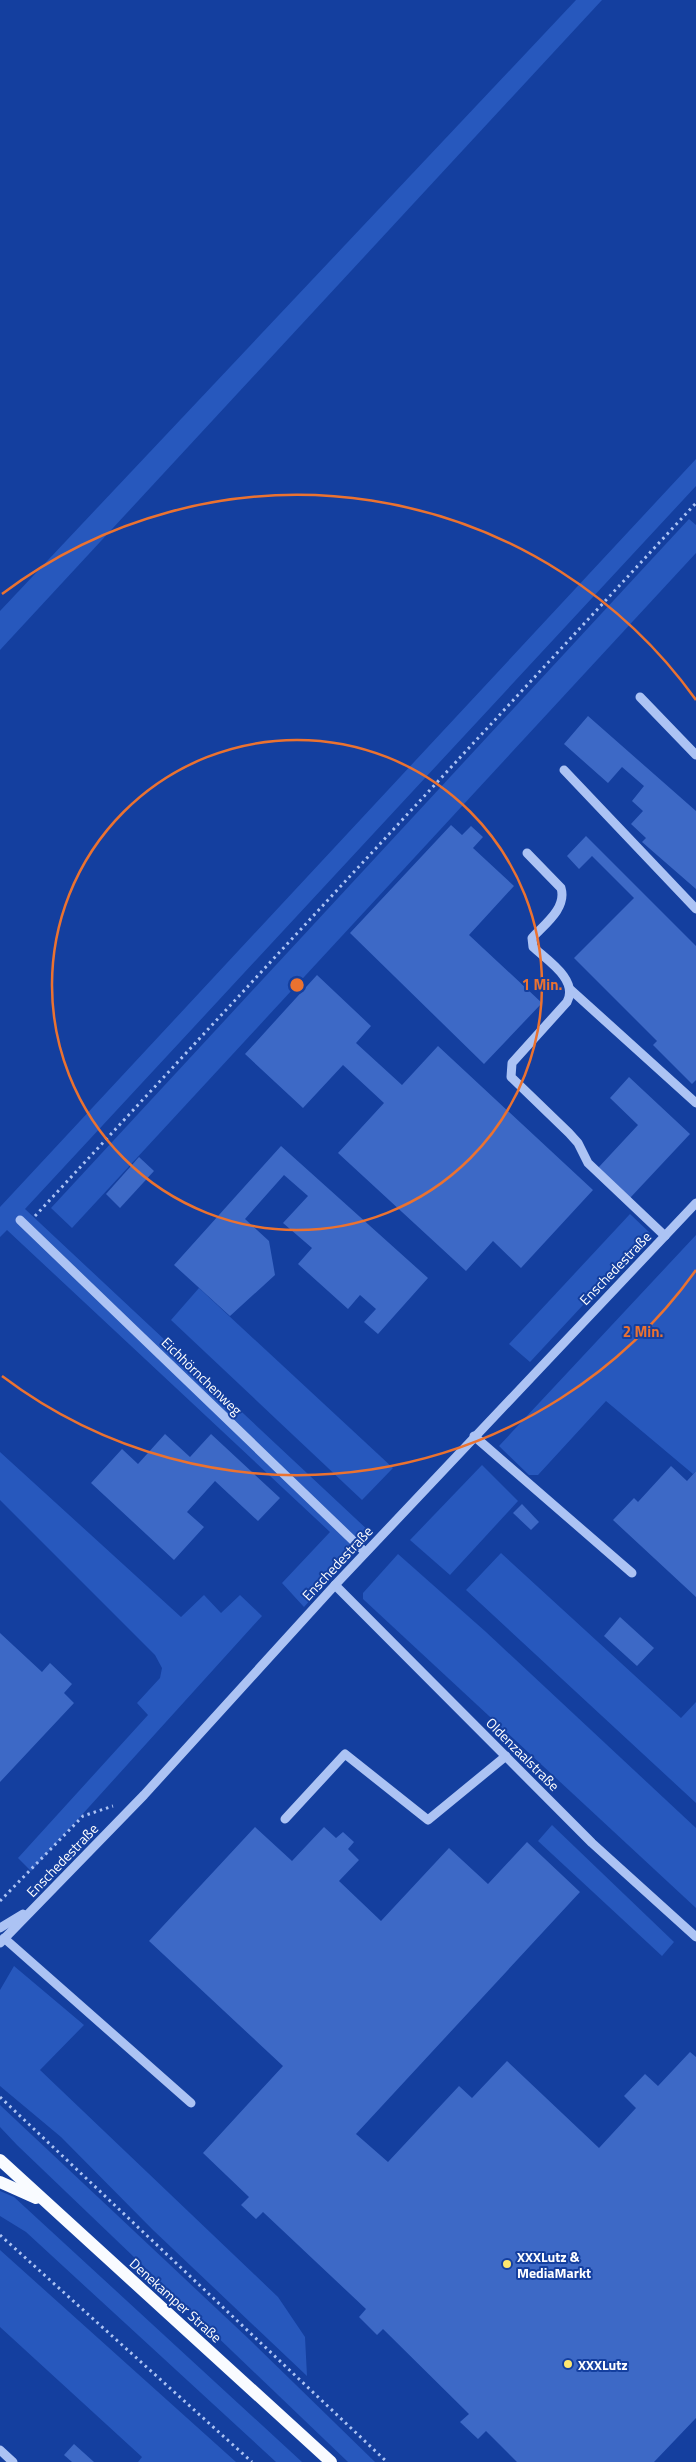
<svg xmlns="http://www.w3.org/2000/svg" width="696" height="2462" font-family="'Titillium Web',sans-serif">
	<rect width="100%" height="100%" fill="#143f9f"/>
	<g fill="#2758bd">
		<polygon points="576,0 602,0 0,650 0,611"/>
		<polygon points="696,459 696,486 25,1209 371,1533 304,1607 282,1583 330,1532 7,1230 0,1237 0,1207"/>
		<polygon points="689,519 696,525 696,553 72,1228 51,1208"/>
		<polygon points="630,1214 650,1233 530,1362 509,1344"/>
		<polygon points="696,1235 696,1471 693,1474 606,1401 538,1475 529,1475 499,1446"/>
		<polygon points="199,1288 393,1468 362,1500 171,1320"/>
		<polygon points="0,1452 181,1617 204,1595 221,1613 240,1595 262,1616 31,1871 18,1858 148,1715 137,1703 160,1678 162,1668 155,1655 0,1500"/>
		<polygon points="482,1465 518,1501 450,1575 410,1540"/>
		<polygon points="501,1553 681,1718 696,1702 696,1803 466,1590"/>
		<polygon points="398,1554 486,1632 696,1828 696,1908 363,1599 363,1593"/>
		<polygon points="552,1825 674,1942 662,1956 538,1841"/>
		<polygon points="14,1966 84,2025 40,2070 278,2297 305,2337 307,2376 153,2230 61,2137 0,2086 0,1990"/>
		<polygon points="0,2105 251,2341 375,2462 348,2462 17,2145 0,2127"/>
		<polygon points="0,2191 14,2197 302,2462 276,2462 26,2232 0,2216"/>
		<polygon points="0,2250 236,2462 138,2462 142,2457 0,2327"/>
	</g>
	<g fill="#3d69c6">
		<polygon points="588,716 696,811 696,889 642,842 646,838 631,824 643,811 632,801 644,786 622,767 608,783 564,744"/>
		<polygon points="451,825 462,835 471,826 483,837 473,848 514,886 469,935 542,1003 484,1064 350,933"/>
		<polygon points="586,836 696,946 696,1080 692,1084 653,1045 657,1041 574,958 634,898 592,856 579,869 567,856"/>
		<polygon points="317,975 371,1026 356,1043 402,1085 438,1046 593,1190 521,1268 493,1241 466,1271 338,1153 384,1103 343,1065 303,1108 245,1054"/>
		<polygon points="629,1077 690,1134 630,1198 598,1168 638,1125 610,1098"/>
		<polygon points="281,1146 428,1278 378,1334 364,1322 376,1309 360,1295 348,1309 298,1264 312,1248 283,1223 308,1196 284,1175 245,1219 269,1241 275,1275 230,1316 174,1265"/>
		<polygon points="139,1157 154,1171 120,1208 106,1194"/>
		<polygon points="165,1434 190,1457 211,1434 280,1498 258,1521 215,1481 187,1512 204,1527 174,1560 91,1483 122,1449 138,1464"/>
		<polygon points="671,1466 687,1481 696,1471 696,1597 613,1520 634,1498 638,1502"/>
		<polygon points="522,1504 539,1522 531,1530 513,1513"/>
		<polygon points="620,1617 654,1648 637,1666 604,1636"/>
		<polygon points="0,1633 42,1672 50,1663 72,1684 64,1693 74,1703 0,1782"/>
		<polygon points="255,1827 292,1861 324,1827 336,1838 343,1832 354,1842 348,1849 359,1860 339,1881 381,1921 449,1848 488,1884 527,1842 580,1892 356,2134 388,2162 459,2086 472,2098 507,2061 599,2148 636,2108 624,2096 645,2074 658,2086 690,2052 696,2057 696,2418 654,2462 517,2462 486,2431 478,2439 460,2422 469,2414 383,2329 377,2335 359,2317 366,2309 263,2212 256,2219 241,2205 249,2197 203,2153 283,2066 149,1941"/>
		<polygon points="74,2444 94,2462 72,2462 64,2455"/>
	</g>
	<g fill="none" stroke-linecap="round" stroke-linejoin="round">
		<g stroke="#acc3f4" stroke-width="3" stroke-dasharray="2.5 4" stroke-linecap="butt">
			<polyline points="35,1216 696,503"/>
			<polyline points="0,1901 83,1816 113,1806"/>
			<polyline points="0,2097 387,2462"/>
			<polyline points="0,2235 252,2462"/>
		</g>
		<g stroke="#acc3f4" stroke-width="9">
			<polyline points="640,697 696,755"/>
			<polyline points="564,770 696,909"/>
			<path d="M527,853L561,888C567,908 545,924 532,938L533,947C547,960 579,980 567,1002L512,1063L511,1077L569,1133L578,1143L588,1163L665,1236"/>
			<polyline points="571,990 696,1103"/>
			<polyline points="20,1220 365,1552"/>
			<polyline points="474,1436 632,1573"/>
			<polyline points="335,1585 592,1843 696,1937"/>
			<polyline points="285,1819 345,1754 428,1820 506,1756"/>
			<polyline points="0,1928 23,1914"/>
			<polyline points="4,1938 191,2103"/>
			<polyline points="0,1943 144,1795 335,1585 696,1203"/>
			<polyline points="0,2450 13,2462"/>
		</g>
		<g stroke="#f9fbff" stroke-width="12">
			<polyline points="0,2160 331,2462"/>
			<polyline points="0,2182 36,2198"/>
		</g>
	</g>
	<g fill="none" stroke="#eb7230" stroke-width="2.5">
		<circle cx="297" cy="985" r="245"/>
		<path d="M696 1270A490 490 0 0 1 2 1376M2 594A490 490 0 0 1 696 700"/>
	</g>
	<g fill="#ffe76f" stroke="#143f9f" stroke-width="2">
		<circle cx="507" cy="2264" r="5"/>
		<circle cx="568" cy="2364" r="5"/>
	</g>
	<g text-anchor="middle" dominant-baseline="central" stroke-width="4" stroke-linejoin="round" paint-order="stroke">
		<g font-size="14" fill="#fff" stroke="#143f9f">
			<text transform="translate(615 1268) rotate(-46)">Enschedestraße</text>
			<text transform="translate(202 1376) rotate(44)">Eichhörnchenweg</text>
			<text transform="translate(337 1563) rotate(-47)">Enschedestraße</text>
			<text transform="translate(523 1754) rotate(45)">Oldenzaalstraße</text>
			<text transform="translate(62 1860) rotate(-46)">Enschedestraße</text>
			<text transform="translate(176 2300) rotate(42)">Denekamper Straße</text>
		</g>
		<g font-size="14" font-weight="bold" fill="#fff" stroke="#143f9f" text-anchor="start">
			<text x="517" y="2256">XXXLutz &amp;<tspan x="517" dy="16">MediaMarkt</tspan></text>
			<text x="578" y="2364">XXXLutz</text>
		</g>
	</g>
	<circle cx="297" cy="985" r="8" fill="#eb7230" stroke="#143f9f" stroke-width="2.5"/>
	<g font-size="15" text-anchor="middle" font-weight="bold" fill="#eb7230" stroke="#143f9f" stroke-width="4" stroke-linejoin="round" paint-order="stroke">
		<text x="542" y="990">1 Min.</text>
		<text x="643" y="1337">2 Min.</text>
	</g>
</svg>
